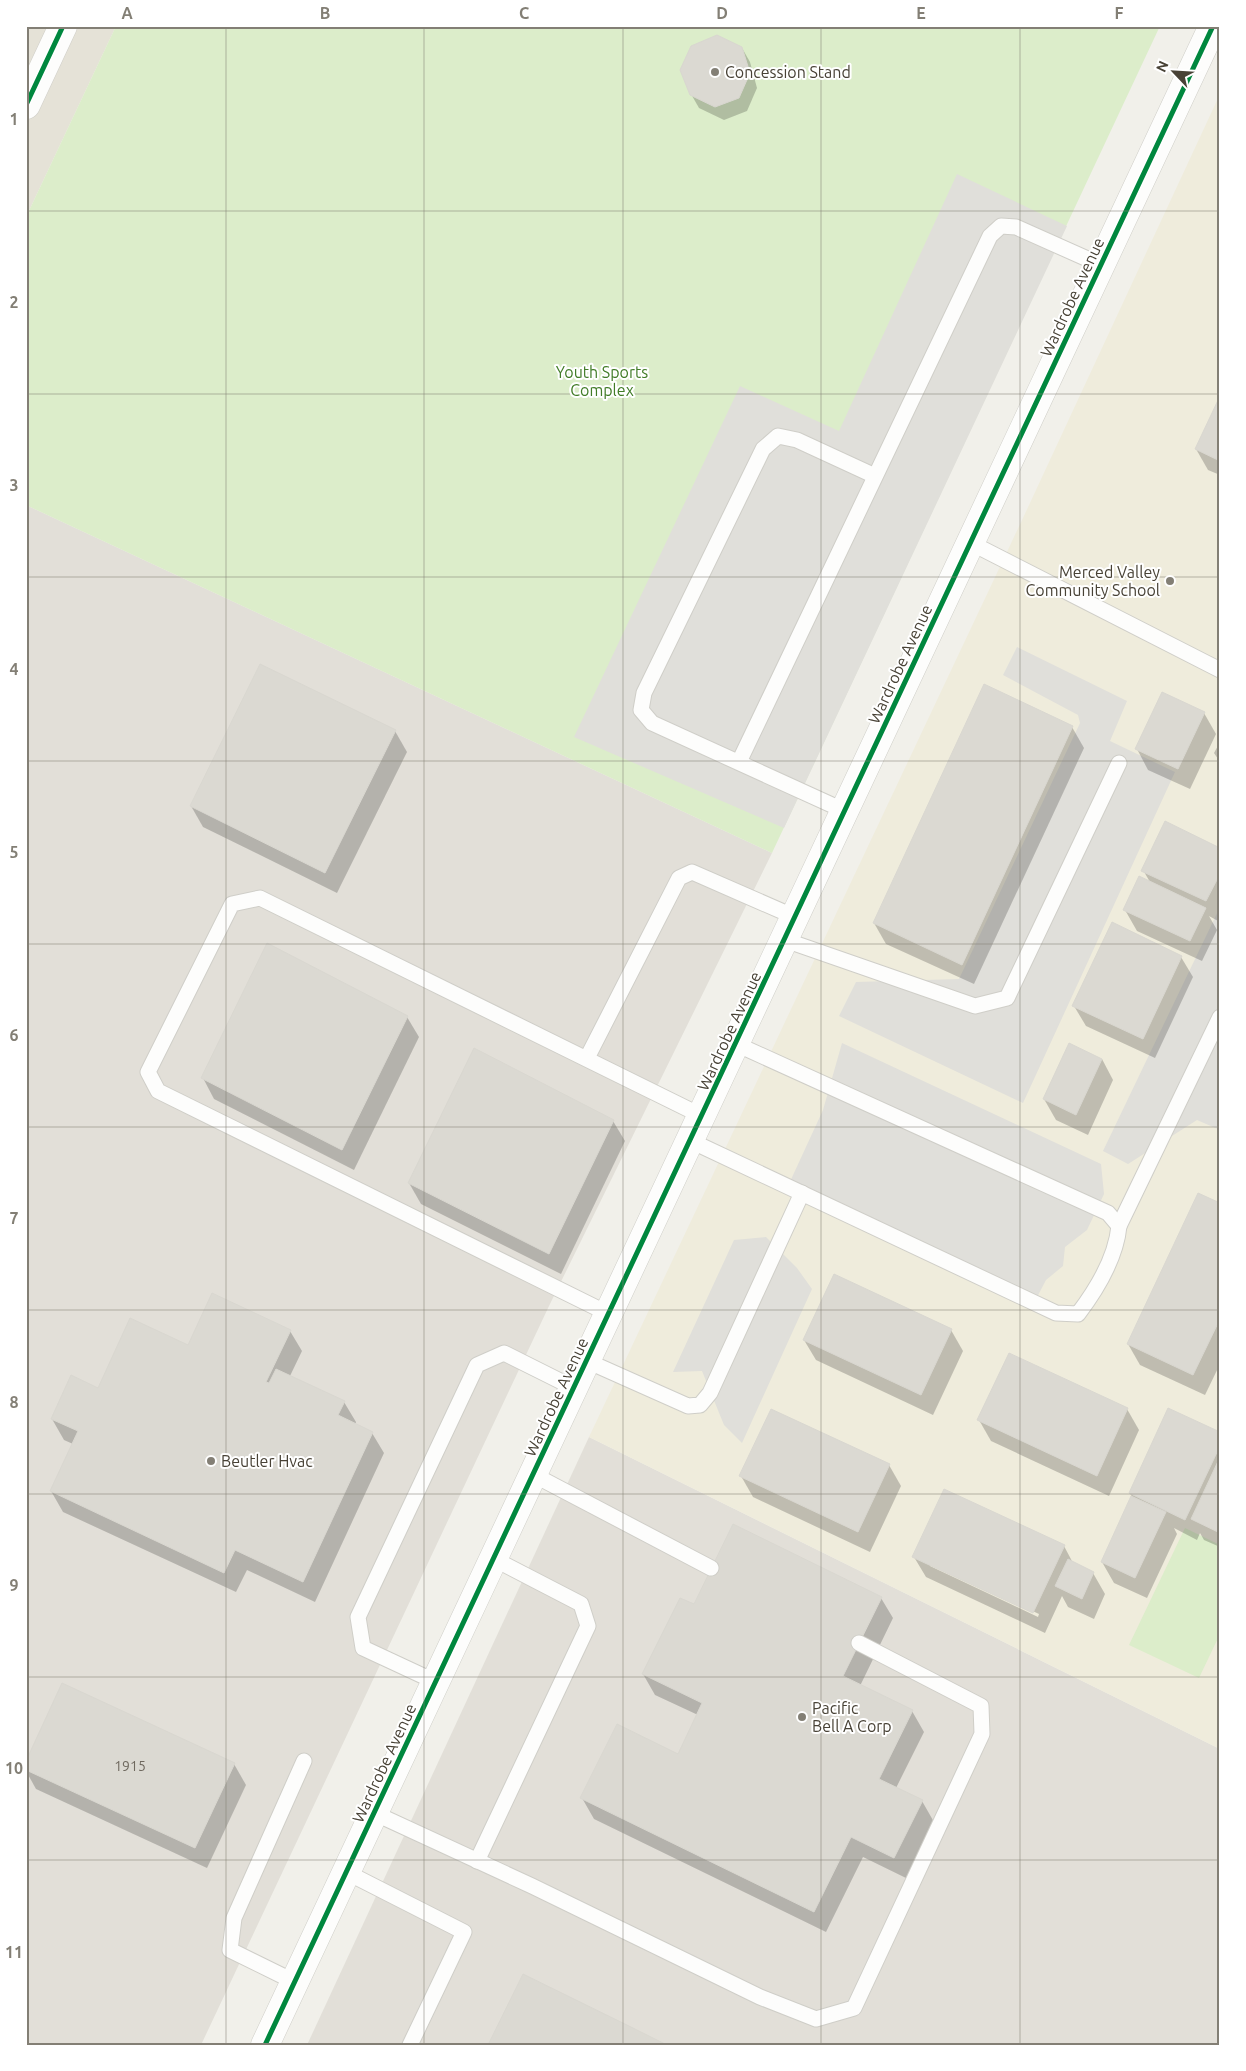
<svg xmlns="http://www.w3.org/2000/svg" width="1246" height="2071" font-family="Ubuntu,sans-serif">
	<rect width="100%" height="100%" fill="#f1f0ea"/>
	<polygon fill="#e5e2d7" points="26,26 116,26 26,217"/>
	<g fill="#e2dfd8">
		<polygon points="26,505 772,853 549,1306 201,2045 26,2045"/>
		<polygon points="589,1437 1220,1749 1220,2045 307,2045"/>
	</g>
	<polygon fill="#efecdc" points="1220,94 1220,1749 589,1437 1023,518"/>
	<g fill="#dcedca">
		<polygon points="116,26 1160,26 772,853 26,505 26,217"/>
		<polygon points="1185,1528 1220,1545 1220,1634 1199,1678 1129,1645"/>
	</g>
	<g fill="#e0dfda">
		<polygon points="957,174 1067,226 784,828 574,737 740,386 839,431"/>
		<polygon points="1017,647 1127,701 1110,741 1175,772 1023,1103 839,1016 856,982 959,979 1080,723 1078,715 1003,675"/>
		<polygon points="1220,907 1220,1130 1197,1120 1128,1164 1103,1151"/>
		<polygon points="842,1043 1101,1164 1104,1194 1087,1230 1065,1247 1063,1266 1046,1280 1034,1303 788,1186 823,1110"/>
		<polygon points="766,1237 797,1268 812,1289 742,1443 724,1425 702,1371 673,1372 734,1240"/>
	</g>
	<g fill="#0003" fill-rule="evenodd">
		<polygon points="742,48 750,62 757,88 747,111 724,120 699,108 691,94"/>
		<polygon points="1220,399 1220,475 1208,470 1196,449"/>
		<polygon points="1204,713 1216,734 1190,789 1148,770 1137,749"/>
		<polygon points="1072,727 1084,748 974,984 886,944 874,923"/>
		<polygon points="395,731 407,752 337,893 203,827 191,806"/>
		<polygon points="1220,742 1220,762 1214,753"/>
		<polygon points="1220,849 1220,918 1218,921 1209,916 1217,930 1202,961 1137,931 1125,910 1150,882 1143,870"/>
		<polygon points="1181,957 1193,977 1155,1058 1086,1026 1074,1006"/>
		<polygon points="407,1017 419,1037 354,1170 214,1099 203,1078"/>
		<polygon points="1102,1059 1113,1080 1088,1135 1056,1120 1044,1099"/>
		<polygon points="613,1121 625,1141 561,1274 421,1204 409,1183"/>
		<polygon points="1220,1204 1220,1364 1205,1395 1140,1365 1128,1344"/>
		<polygon points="951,1330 963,1351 933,1415 816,1360 804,1340"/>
		<polygon points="290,1331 302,1351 290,1376 344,1402 356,1422 355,1425 372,1433 384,1453 315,1602 247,1570 236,1592 63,1512 51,1491 73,1444 64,1440 52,1419 99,1389 188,1347"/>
		<polygon points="1127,1409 1139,1430 1109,1496 991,1441 979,1420"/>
		<polygon points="1220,1433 1220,1547 1204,1540 1200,1533 1197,1540 1174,1528 1177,1534 1147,1598 1114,1583 1102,1562 1132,1497 1130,1493"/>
		<polygon points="889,1465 901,1486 870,1552 753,1497 741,1476"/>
		<path d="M1064,1546L1073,1563L1093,1573L1105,1594L1094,1619L1068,1607L1062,1596L1045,1633L926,1577L914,1557ZM930,1563L1039,1614L1038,1617L930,1566Z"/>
		<polygon points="881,1598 893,1618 860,1686 912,1711 924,1732 896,1788 922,1801 934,1822 906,1878 863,1857 826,1932 594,1819 582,1798 678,1756 698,1715 655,1695 643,1674 695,1606"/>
		<polygon points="26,1764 234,1764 246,1785 207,1868 36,1789 26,1771"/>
	</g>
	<g fill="#dbd9d2" stroke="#d9d7d0">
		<polygon points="717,35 742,47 750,73 739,98 715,107 690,95 680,70 691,46"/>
		<polygon points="1220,396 1220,461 1195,449"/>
		<polygon points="260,664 396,730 325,873 190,806"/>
		<polygon points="984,684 1073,726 962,965 873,923"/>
		<polygon points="1162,692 1205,712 1178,769 1135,749"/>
		<polygon points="1165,821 1220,848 1220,874 1206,901 1141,871"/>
		<polygon points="1139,876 1206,908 1190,941 1123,910"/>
		<polygon points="1112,922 1182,956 1143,1039 1072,1006"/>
		<polygon points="267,943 408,1016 342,1150 201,1078"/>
		<polygon points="1069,1043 1102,1059 1076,1115 1043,1099"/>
		<polygon points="474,1048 614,1120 549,1254 408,1183"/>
		<polygon points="1198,1193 1220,1203 1220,1319 1193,1375 1127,1344"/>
		<polygon points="834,1274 952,1329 921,1395 803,1340"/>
		<polygon points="212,1293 291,1330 266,1382 269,1383 276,1369 345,1401 338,1415 373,1432 303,1582 235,1550 224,1573 50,1491 78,1431 51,1419 71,1375 98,1388 130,1318 188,1345"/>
		<polygon points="1009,1353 1128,1408 1097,1476 977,1420"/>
		<polygon points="1168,1408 1220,1432 1220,1446 1185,1520 1129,1493"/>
		<polygon points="771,1409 890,1464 858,1532 739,1476"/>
		<polygon points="1220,1457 1220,1533 1191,1519"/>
		<polygon points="944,1489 1065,1545 1033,1613 912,1557"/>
		<polygon points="1131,1496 1166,1512 1135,1578 1101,1562"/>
		<polygon points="733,1524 882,1597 843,1676 913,1710 879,1779 923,1800 894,1858 851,1837 814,1912 580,1798 617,1724 678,1754 702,1703 642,1674 680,1598 694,1604"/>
		<polygon points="1068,1559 1094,1572 1082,1599 1055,1586"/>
		<polygon points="62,1683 235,1763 195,1848 26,1770 26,1761"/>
		<polygon points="523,1974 635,2029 667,2045 488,2045"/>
	</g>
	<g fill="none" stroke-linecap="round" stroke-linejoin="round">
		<defs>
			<g id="service">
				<polyline points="971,543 1220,670"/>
				<polyline points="739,762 990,236 1001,226 1016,227 1101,265"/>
				<polyline points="845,811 652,723 641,710 644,693 763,449 778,436 797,440 875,476"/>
				<polyline points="785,940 975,1006 1007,998 1119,763"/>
				<polyline points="587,1058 679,878 692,872 795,917"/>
				<path d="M691,1141L1056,1313L1078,1314C1097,1289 1116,1257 1119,1226L1108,1213L736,1044"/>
				<polyline points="1119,1226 1220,1017"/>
				<polyline points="609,1314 158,1091 148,1072 232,904 260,898 702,1116"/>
				<polyline points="587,1361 688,1406 700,1405 710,1393 802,1193"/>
				<polyline points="534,1475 711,1568"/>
				<polyline points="436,1682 363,1648 358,1617 477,1365 504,1353 574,1388"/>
				<polyline points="374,1813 532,1886 760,1997 816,2019 854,2008 982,1734 981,1706 859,1643"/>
				<polyline points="477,1861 588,1626 581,1604 494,1559"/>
				<polyline points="346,1872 464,1932 410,2045"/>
				<polyline points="295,1982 230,1950 234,1918 304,1761"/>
			</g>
			<g id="minor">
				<polyline points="26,105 63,26"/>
				<polyline points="265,2045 1213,26"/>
			</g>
		</defs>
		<use href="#service" stroke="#cfcec8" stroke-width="17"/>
		<use href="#minor" stroke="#cfcec8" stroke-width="29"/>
		<use href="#service" stroke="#fdfdfc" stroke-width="15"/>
		<use href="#minor" stroke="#fdfdfc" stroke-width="28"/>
		<defs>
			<g id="cycleway">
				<polyline points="26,105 63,26"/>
				<polyline points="265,2045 1213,26"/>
			</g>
		</defs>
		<use href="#cycleway" stroke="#fff" stroke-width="8"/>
		<use href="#cycleway" stroke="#00873e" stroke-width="5"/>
	</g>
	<path fill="none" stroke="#837f75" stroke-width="1" stroke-opacity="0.55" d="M226,26V2045M424,26V2045M623,26V2045M821,26V2045M1020,26V2045M26,211H1220M26,394H1220M26,577H1220M26,761H1220M26,944H1220M26,1127H1220M26,1310H1220M26,1494H1220M26,1677H1220M26,1860H1220"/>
	<g fill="#837f75" stroke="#fff" stroke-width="2">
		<circle cx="715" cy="72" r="5"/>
		<circle cx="1170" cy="581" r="5"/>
		<circle cx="211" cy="1461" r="5"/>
		<circle cx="802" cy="1717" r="5"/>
	</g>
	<g text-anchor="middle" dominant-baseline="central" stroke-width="4" stroke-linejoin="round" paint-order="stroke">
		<g font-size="14" fill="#6e685e">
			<text x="130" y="1766">1915</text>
		</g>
		<g font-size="16" fill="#484236" stroke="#fff" text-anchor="start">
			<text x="725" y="72">Concession Stand</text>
			<text x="1160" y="572" text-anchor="end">Merced Valley<tspan x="1160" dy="18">Community School</tspan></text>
			<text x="221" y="1461">Beutler Hvac</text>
			<text x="812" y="1708">Pacific<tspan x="812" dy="18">Bell A Corp</tspan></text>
		</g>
		<g font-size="16" fill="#484236" stroke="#fff">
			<text transform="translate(1072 297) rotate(-65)">Wardrobe Avenue</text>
			<text transform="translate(900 664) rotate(-65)">Wardrobe Avenue</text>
			<text transform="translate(729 1031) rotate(-65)">Wardrobe Avenue</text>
			<text transform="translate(556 1397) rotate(-65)">Wardrobe Avenue</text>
			<text transform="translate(384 1763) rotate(-65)">Wardrobe Avenue</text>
		</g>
		<g font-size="16" fill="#417c27" stroke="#fff">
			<text x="602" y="372">Youth Sports<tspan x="602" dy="18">Complex</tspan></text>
		</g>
	</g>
	<rect width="1246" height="2071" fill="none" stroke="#ffffff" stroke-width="55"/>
	<g transform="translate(1174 72) rotate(295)" stroke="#ffffff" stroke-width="4" paint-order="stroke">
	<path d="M0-4L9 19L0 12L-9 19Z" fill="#484236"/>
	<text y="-8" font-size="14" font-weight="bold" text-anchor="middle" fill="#484236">N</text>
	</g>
	<rect x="28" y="28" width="1190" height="2016" fill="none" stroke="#837f75" stroke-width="2"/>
	<g font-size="16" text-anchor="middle" font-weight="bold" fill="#837f75">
		<text x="127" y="19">A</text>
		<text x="325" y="19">B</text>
		<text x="524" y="19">C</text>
		<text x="722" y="19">D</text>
		<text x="921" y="19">E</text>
		<text x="1119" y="19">F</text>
		<text x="14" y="125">1</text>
		<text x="14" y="308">2</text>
		<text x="14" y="491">3</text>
		<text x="14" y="675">4</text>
		<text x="14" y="858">5</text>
		<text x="14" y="1041">6</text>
		<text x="14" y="1224">7</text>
		<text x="14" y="1408">8</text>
		<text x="14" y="1591">9</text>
		<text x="14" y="1774">10</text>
		<text x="14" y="1958">11</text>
	</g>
</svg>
